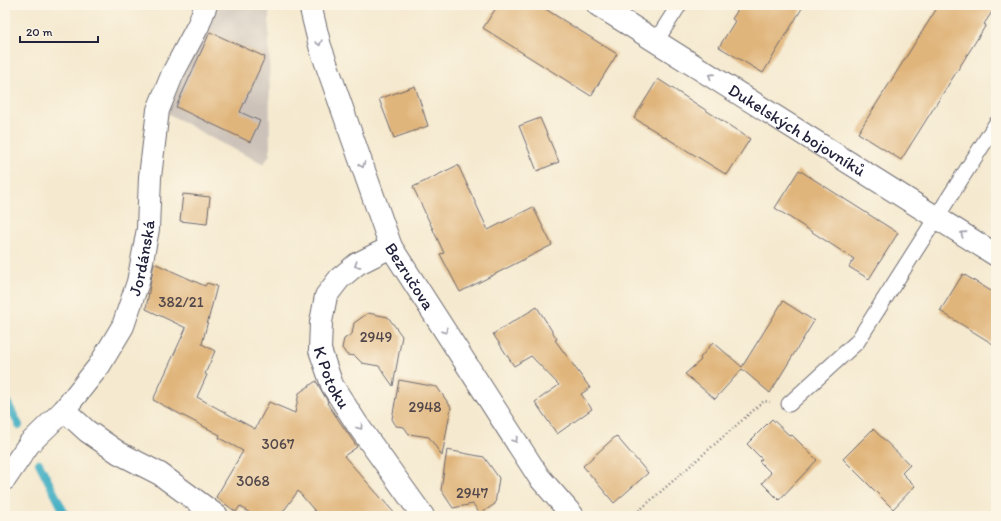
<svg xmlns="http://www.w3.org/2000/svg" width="1001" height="521" font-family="Itim,sans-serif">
	<rect width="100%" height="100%" fill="#fcf5e5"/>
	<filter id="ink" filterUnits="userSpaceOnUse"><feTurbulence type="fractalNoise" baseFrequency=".025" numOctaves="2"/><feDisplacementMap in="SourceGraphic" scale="8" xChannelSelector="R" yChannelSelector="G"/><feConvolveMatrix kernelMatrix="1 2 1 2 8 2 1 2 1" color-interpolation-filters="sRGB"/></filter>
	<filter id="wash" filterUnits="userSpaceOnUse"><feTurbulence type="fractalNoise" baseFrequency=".012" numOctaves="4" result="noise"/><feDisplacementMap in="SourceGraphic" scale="16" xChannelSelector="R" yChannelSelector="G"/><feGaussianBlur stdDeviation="0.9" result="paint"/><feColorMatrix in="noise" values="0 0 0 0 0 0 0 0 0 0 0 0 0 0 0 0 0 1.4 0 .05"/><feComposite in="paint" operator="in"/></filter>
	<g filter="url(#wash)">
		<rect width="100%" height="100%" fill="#f5ead0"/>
		<polygon fill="#ccc2b9" points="213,5 269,5 270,154 264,164 219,142 167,113"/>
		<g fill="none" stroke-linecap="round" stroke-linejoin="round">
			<g stroke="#46b1c4" stroke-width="8">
				<polyline points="5,398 19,425"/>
				<polyline points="39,463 66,516"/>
			</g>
		</g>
		<g id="blocks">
			<g fill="#e0b57c">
				<polygon points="498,5 539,5 617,54 591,96 483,28"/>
				<polygon points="741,5 804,5 763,73 719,47 735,21 732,19"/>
				<polygon points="939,5 996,6 984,24 986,25 901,160 858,133"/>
				<polygon points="210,32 265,57 240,112 260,121 250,142 176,107"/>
				<polygon points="658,79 750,139 727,175 634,118"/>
				<polygon points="415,86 428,126 394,138 379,99"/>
				<polygon points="540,118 559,162 537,171 519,126"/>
				<polygon points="458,165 488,230 533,207 552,245 460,292 440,254 444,253 413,187"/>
				<polygon points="799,170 898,233 869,279 849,267 854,259 775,208"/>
				<polygon points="183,194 210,197 207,224 180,221"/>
				<polygon points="154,263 205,286 207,283 217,286 202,344 215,351 205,374 207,375 197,397 255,429 269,402 295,413 299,393 316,381 328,402 327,403 357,447 344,456 397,516 319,516 298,491 280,516 254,516 240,506 236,512 216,497 243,451 219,438 220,435 153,400 186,328 146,309"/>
				<polygon points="963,274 996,294 996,346 940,311"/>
				<polygon points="783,301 814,321 770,393 742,369 715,399 685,374 701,360 700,358 713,342 742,367"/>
				<polygon points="537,307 557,339 555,340 590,388 581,394 592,409 557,434 535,402 559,385 531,356 514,366 493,334"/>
				<polygon points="368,313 388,317 402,336 393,386 379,366 362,363 355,356 347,355 342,348 344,339 352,334 354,323"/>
				<polygon points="399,380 437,387 451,407 442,456 429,437 409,434 404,427 396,426 392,419"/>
				<polygon points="772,419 790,436 792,435 817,460 779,500 762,483 771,473 759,461 762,459 747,444"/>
				<polygon points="873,429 910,465 902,473 915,486 893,509 843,459"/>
				<polygon points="616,436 648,473 614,503 583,466"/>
				<polygon points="447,450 484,457 499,478 495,504 480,514 473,504 453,508 441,490"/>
			</g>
		</g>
	</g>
	<g filter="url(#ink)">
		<use href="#blocks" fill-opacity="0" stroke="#6c686f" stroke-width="1"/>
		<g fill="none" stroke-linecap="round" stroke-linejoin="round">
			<defs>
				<g id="lane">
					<polyline points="656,41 679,5"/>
					<polyline points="789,404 857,342 996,124"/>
				</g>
				<g id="street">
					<path id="s1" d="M310,5L320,46L391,247L539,477L573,516"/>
					<path id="s2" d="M598,5L996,255"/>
					<path id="s3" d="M391,247L357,264L339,279L326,296L321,322L320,350L332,385L357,424L423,516"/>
					<polyline points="64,410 87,431 119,453 160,474 217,516"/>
					<path id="s4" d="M5,479L29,444L64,410L99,366L123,326L138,282L148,229L150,177L158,110L173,73L198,26L206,5"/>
				</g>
			</defs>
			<use href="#lane" stroke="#6c686f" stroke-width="17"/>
			<use href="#street" stroke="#6c686f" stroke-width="24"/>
			<polyline stroke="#6c686f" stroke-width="2.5" stroke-dasharray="1 3" stroke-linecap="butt" points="633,516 764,401 770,402"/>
			<use href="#lane" stroke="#fff" stroke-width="15"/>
			<use href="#street" stroke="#fff" stroke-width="22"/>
		</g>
		<defs><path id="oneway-chevron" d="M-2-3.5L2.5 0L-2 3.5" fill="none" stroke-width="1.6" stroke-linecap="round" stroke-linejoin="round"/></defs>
		<g stroke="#9c9ca7">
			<use href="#oneway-chevron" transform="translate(319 43) rotate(75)"/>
			<use href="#oneway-chevron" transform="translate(711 76) rotate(-148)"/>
			<use href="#oneway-chevron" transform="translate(362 165) rotate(70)"/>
			<use href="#oneway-chevron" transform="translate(963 234) rotate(-147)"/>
			<use href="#oneway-chevron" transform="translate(357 265) rotate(147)"/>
			<use href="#oneway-chevron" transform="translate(445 331) rotate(57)"/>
			<use href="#oneway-chevron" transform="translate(360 427) rotate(54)"/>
			<use href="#oneway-chevron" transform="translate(515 440) rotate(57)"/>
		</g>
	</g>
	<g text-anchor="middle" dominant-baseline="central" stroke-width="3" stroke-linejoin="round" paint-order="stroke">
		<g font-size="15" fill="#52474b">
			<text x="181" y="302">382/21</text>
			<text x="376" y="337">2949</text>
			<text x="425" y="407">2948</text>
			<text x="278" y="444">3067</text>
			<text x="253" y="481">3068</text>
			<text x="472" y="493">2947</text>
		</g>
		<g font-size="17" fill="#22223b" stroke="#fcf5e5">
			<text stroke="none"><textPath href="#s2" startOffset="235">Dukelských bojovníků</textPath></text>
			<text stroke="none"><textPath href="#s4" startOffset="265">Jordánská</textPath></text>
			<text stroke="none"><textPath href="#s1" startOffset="290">Bezručova</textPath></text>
			<text stroke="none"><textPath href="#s3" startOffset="167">K Potoku</textPath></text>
		</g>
	</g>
	<rect width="1001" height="521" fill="none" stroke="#fcf5e5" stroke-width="20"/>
	<path d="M20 36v6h78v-6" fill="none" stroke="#22223b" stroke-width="2"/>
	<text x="26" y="36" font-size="12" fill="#22223b" stroke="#fcf5e5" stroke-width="3" paint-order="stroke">20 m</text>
</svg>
